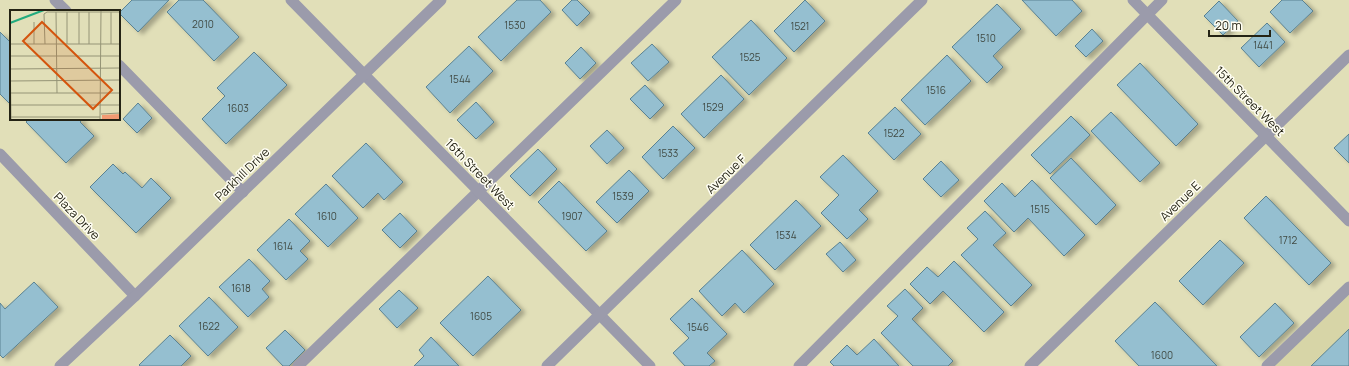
<svg xmlns="http://www.w3.org/2000/svg" width="1349" height="366" font-family="Manrope,sans-serif">
	<defs>
		<filter id="shadow"><feDropShadow dx="4.5" dy="2.5" stdDeviation="2" flood-color="#0004"/></filter>
	</defs>
	<rect width="100%" height="100%" fill="#e1dfb8"/>
	<polygon fill="#d7d5a7" points="1349,287 1349,366 1267,366"/>
	<g fill="#95bfd0" stroke="#5a8292" filter="url(#shadow)">
		<polygon points="132,0 169,0 138,32 119,13"/>
		<polygon points="179,0 203,0 239,37 214,61 167,12"/>
		<polygon points="517,0 540,0 551,12 501,61 478,37"/>
		<polygon points="572,0 577,0 590,13 577,26 562,10"/>
		<polygon points="805,0 825,21 794,52 774,31"/>
		<polygon points="1022,0 1072,0 1082,11 1056,36"/>
		<polygon points="1282,0 1302,0 1313,11 1290,33 1270,12"/>
		<polygon points="1219,1 1238,21 1223,35 1204,16"/>
		<polygon points="997,4 1021,29 993,56 1003,67 987,83 952,47"/>
		<polygon points="751,20 787,58 749,95 712,57"/>
		<polygon points="1267,23 1285,42 1259,67 1241,48"/>
		<polygon points="1092,29 1103,41 1086,57 1075,46"/>
		<polygon points="0,32 11,43 11,105 0,94"/>
		<polygon points="652,44 669,62 648,81 631,63"/>
		<polygon points="469,46 493,71 450,113 426,87"/>
		<polygon points="581,47 596,63 580,79 565,63"/>
		<polygon points="254,52 287,85 226,144 202,119 225,96 217,88"/>
		<polygon points="947,55 971,81 925,125 901,100"/>
		<polygon points="1140,63 1198,124 1176,146 1117,85"/>
		<polygon points="721,75 744,99 704,138 681,114"/>
		<polygon points="645,85 664,105 650,119 630,99"/>
		<polygon points="476,102 494,122 476,139 457,120"/>
		<polygon points="138,103 152,118 137,133 123,119"/>
		<polygon points="895,107 921,134 894,160 868,133"/>
		<polygon points="1111,112 1160,163 1140,182 1091,131"/>
		<polygon points="1071,116 1090,135 1050,174 1031,155"/>
		<polygon points="29,119 83,119 80,122 94,136 66,163 26,122"/>
		<polygon points="673,126 695,148 663,179 642,157"/>
		<polygon points="607,130 624,148 607,164 590,146"/>
		<polygon points="1349,134 1349,163 1334,148"/>
		<polygon points="366,143 403,182 384,200 378,193 363,208 332,176"/>
		<polygon points="538,149 557,169 530,196 510,176"/>
		<polygon points="843,155 878,191 859,210 868,219 847,239 821,213 839,195 820,177"/>
		<polygon points="1071,158 1116,205 1096,225 1050,178"/>
		<polygon points="941,161 959,180 941,197 923,179"/>
		<polygon points="113,164 123,174 125,172 142,188 151,178 171,198 136,233 90,187"/>
		<polygon points="629,170 649,191 617,223 596,202"/>
		<polygon points="1032,180 1085,235 1064,256 1028,218 1014,232 984,201 1002,183 1015,197"/>
		<polygon points="559,181 607,231 586,251 538,202"/>
		<polygon points="326,184 358,218 328,247 295,214"/>
		<polygon points="1266,196 1331,263 1309,285 1244,218"/>
		<polygon points="796,200 821,226 775,270 750,245"/>
		<polygon points="985,211 1006,233 993,245 1032,285 1011,306 961,255 978,239 967,228"/>
		<polygon points="400,213 417,231 400,248 382,230"/>
		<polygon points="289,219 310,241 300,251 308,259 286,280 257,250"/>
		<polygon points="1220,240 1244,263 1203,305 1179,281"/>
		<polygon points="840,242 856,260 843,272 826,254"/>
		<polygon points="742,250 774,284 744,313 735,303 722,316 699,291"/>
		<polygon points="249,259 270,281 262,289 269,297 248,317 219,287"/>
		<polygon points="954,261 1004,312 984,332 943,291 930,304 910,284 927,267 938,277"/>
		<polygon points="488,276 521,310 473,356 440,323"/>
		<polygon points="34,282 58,307 3,358 0,355 0,303 5,309"/>
		<polygon points="905,289 923,308 912,319 953,361 948,366 913,366 881,333 898,316 887,306"/>
		<polygon points="399,290 418,308 397,328 379,309"/>
		<polygon points="209,297 238,327 208,356 179,326"/>
		<polygon points="692,298 727,334 707,353 715,361 709,366 685,366 673,353 689,338 670,319"/>
		<polygon points="1155,302 1217,366 1139,366 1115,341"/>
		<polygon points="1275,303 1294,323 1259,357 1240,337"/>
		<polygon points="1349,329 1349,366 1311,366"/>
		<polygon points="285,330 305,350 289,366 283,366 266,348"/>
		<polygon points="170,335 191,356 181,366 140,366 139,365"/>
		<polygon points="431,337 459,366 414,366 424,356 419,350"/>
		<polygon points="874,339 899,366 834,366 830,362 847,345 857,355"/>
	</g>
	<g fill="none" stroke-linecap="round" stroke-linejoin="round">
		<g stroke="#9b9bab" stroke-width="11">
			<polyline points="55,0 66,11"/>
			<polyline points="119,65 243,192"/>
			<polyline points="298,366 676,0"/>
			<polyline points="799,366 1162,0"/>
			<polyline points="1267,366 1349,287"/>
		</g>
		<g stroke="#9b9bab" stroke-width="11">
			<polyline points="291,0 650,366"/>
			<polyline points="0,154 135,296"/>
			<polyline points="547,366 922,0"/>
			<polyline points="1030,366 1349,55"/>
		</g>
		<g stroke="#9b9bab" stroke-width="11">
			<polyline points="1133,0 1349,221"/>
			<polyline points="60,366 135,296 441,0"/>
		</g>
	</g>
	<g text-anchor="middle" dominant-baseline="central" stroke-width="3" stroke-linejoin="round" paint-order="stroke">
		<g font-size="10" fill="#404a43">
			<text x="203" y="24">2010</text>
			<text x="515" y="25">1530</text>
			<text x="800" y="26">1521</text>
			<text x="986" y="38">1510</text>
			<text x="1263" y="45">1441</text>
			<text x="750" y="57">1525</text>
			<text x="460" y="79">1544</text>
			<text x="936" y="90">1516</text>
			<text x="713" y="107">1529</text>
			<text x="238" y="108">1603</text>
			<text x="894" y="133">1522</text>
			<text x="668" y="153">1533</text>
			<text x="623" y="196">1539</text>
			<text x="1040" y="209">1515</text>
			<text x="327" y="216">1610</text>
			<text x="572" y="216">1907</text>
			<text x="786" y="235">1534</text>
			<text x="1288" y="240">1712</text>
			<text x="283" y="246">1614</text>
			<text x="241" y="288">1618</text>
			<text x="481" y="316">1605</text>
			<text x="209" y="326">1622</text>
			<text x="698" y="327">1546</text>
			<text x="1162" y="355">1600</text>
		</g>
		<g font-size="12" fill="#242314" stroke="#fffef3">
			<text transform="translate(1250 101) rotate(45)">15th Street West</text>
			<text transform="translate(242 174) rotate(-44)">Parkhill Drive</text>
			<text transform="translate(480 174) rotate(46)">16th Street West</text>
			<text transform="translate(726 174) rotate(-44)">Avenue F</text>
			<text transform="translate(1180 201) rotate(-44)">Avenue E</text>
			<text transform="translate(77 216) rotate(46)">Plaza Drive</text>
		</g>
	</g>
	<g transform="translate(10 10)">
		<rect width="110" height="110" fill="#e1dfb8"/>
		<path d="M110,104V110H92V105Z" fill="#f29a72"/>
		<path fill="none" stroke="#22ab7e" stroke-width="2" d="M0,13L34,0"/>
		<path fill="none" stroke="#959476" stroke-width="1" d="M46,2L47,83M57,2V34M69,2V34M79,2V34M101,2V34M0,34H110M0,34L1,110M24,34V12M35,34L34,4L37,2H110M0,46H110M0,59L110,58M0,71L110,70M0,83H110M0,95H110M91,104L110,103M0,107H90M90,110L91,0"/>
		<path fill="#d4540d" fill-opacity="0.15" stroke="#d4540d" stroke-width="2" d="M32,12L102,80L83,99L13,31Z"/>
		<rect width="110" height="110" fill="none" stroke="#242314" stroke-width="2"/>
	</g>
	<path d="M1209 30v6h61v-6" fill="none" stroke="#242314" stroke-width="2"/>
	<text x="1215" y="30" font-size="12" fill="#242314" stroke="#fffef3" stroke-width="3" paint-order="stroke">20 m</text>
</svg>
